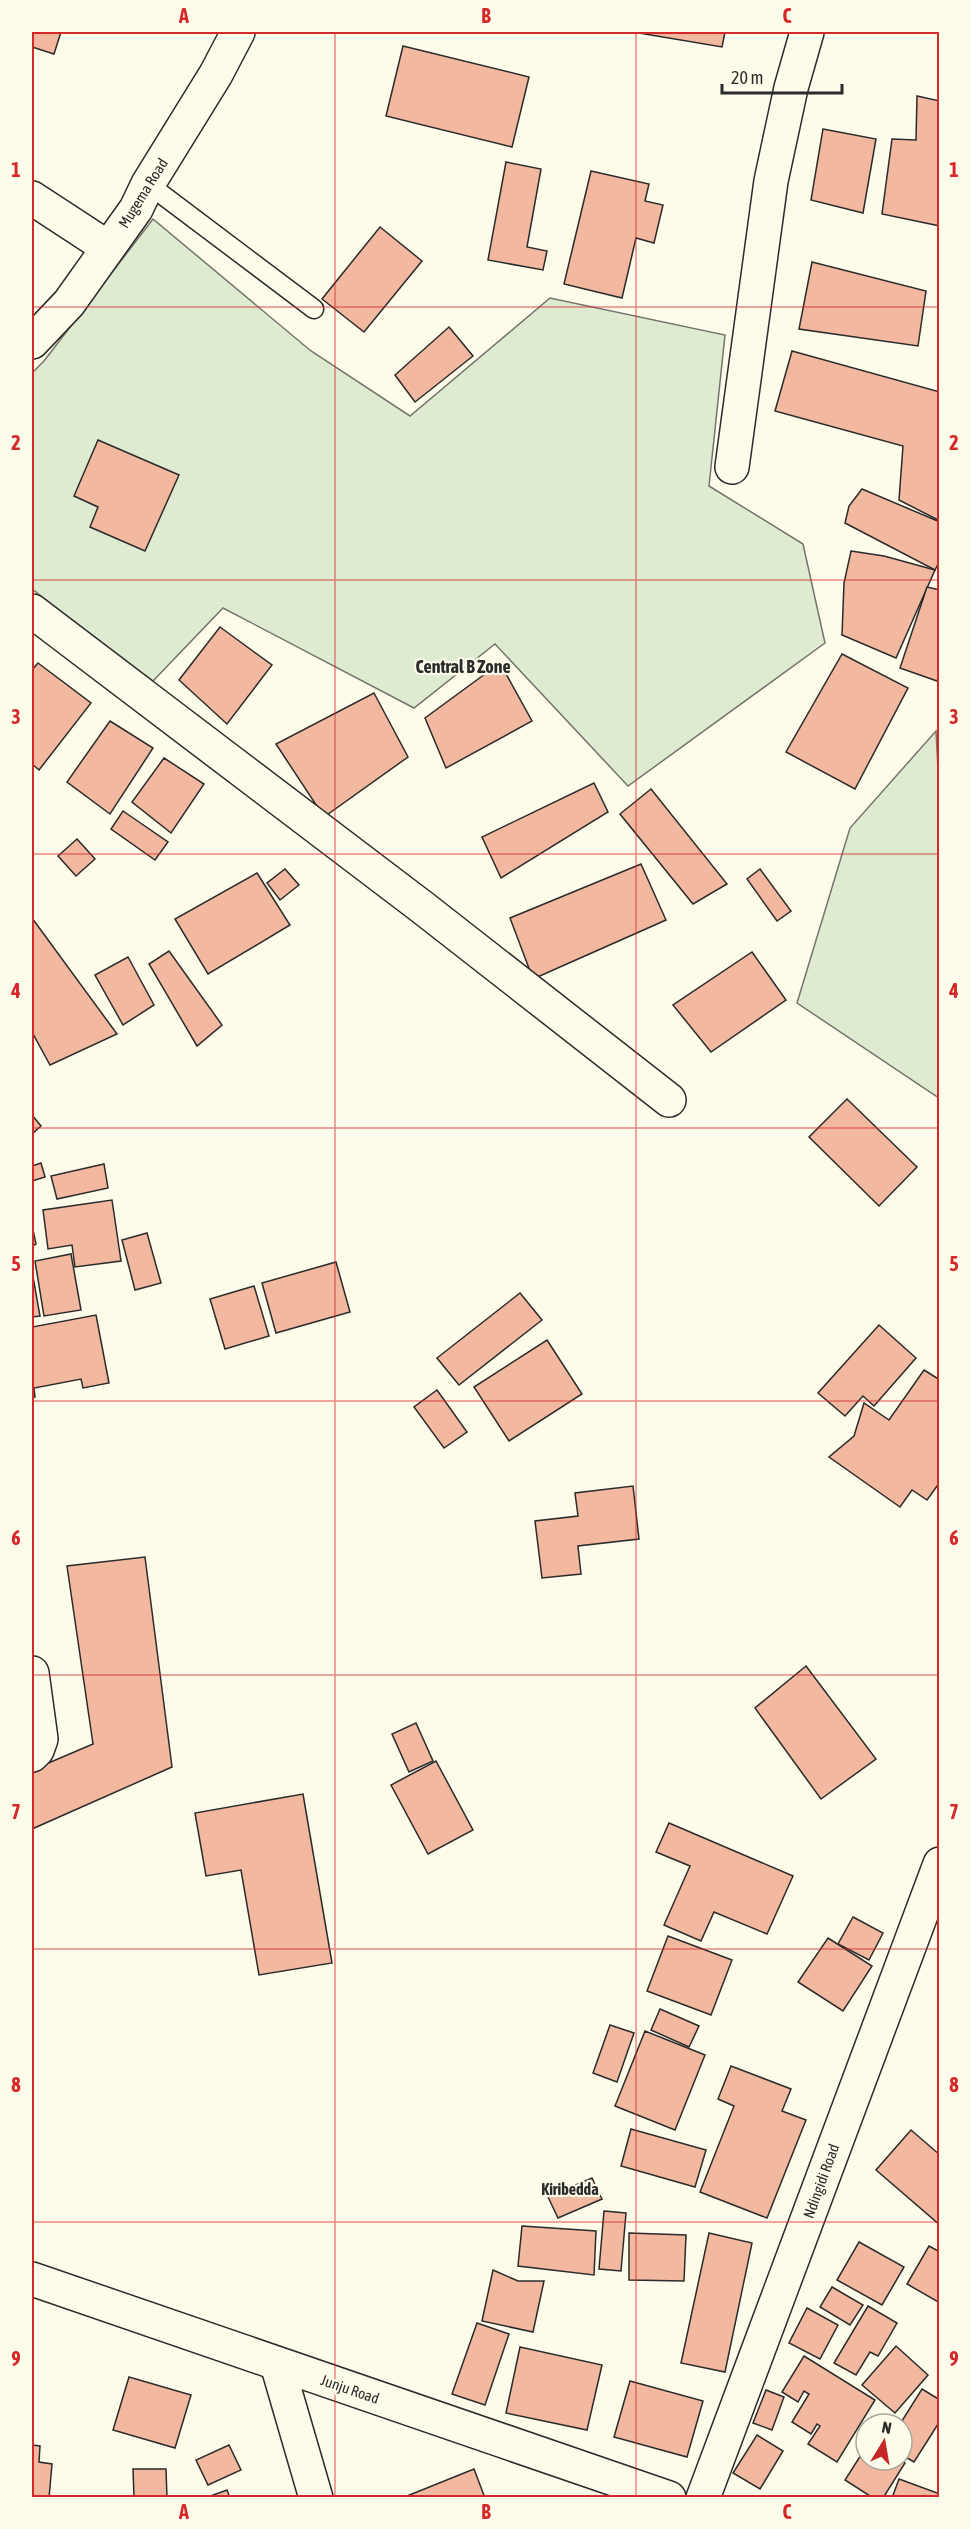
<svg xmlns="http://www.w3.org/2000/svg" width="971" height="2529" font-family="'Asap Condensed',sans-serif">
	<rect width="100%" height="100%" fill="#fdfbea"/>
	<g fill="#deebd1" stroke="#74746e" stroke-width="1.5">
		<polygon points="153,219 311,351 410,416 550,298 725,335 709,486 803,544 825,643 628,786 495,644 414,708 223,608 153,681 32,589 32,373 44,361"/>
		<polygon points="936,731 940,807 939,1098 797,1003 850,828"/>
	</g>
	<g fill="#f2b8a0" stroke="#2b2b2b" stroke-width="1.5">
		<polygon points="32,32 61,32 54,54 32,47"/>
		<polygon points="633,32 725,32 722,47"/>
		<polygon points="403,46 529,77 512,147 386,116"/>
		<polygon points="917,96 940,101 940,226 882,214 892,139 916,140"/>
		<polygon points="823,129 876,139 863,213 811,200"/>
		<polygon points="506,162 541,169 527,247 547,251 543,270 488,260"/>
		<polygon points="591,171 649,184 645,201 663,205 654,243 636,238 622,298 564,284"/>
		<polygon points="380,227 422,261 364,332 322,299"/>
		<polygon points="812,262 926,291 918,346 799,329"/>
		<polygon points="449,327 473,356 415,402 395,375"/>
		<polygon points="792,351 940,392 940,521 899,500 903,446 775,411"/>
		<polygon points="98,440 179,475 145,551 90,527 98,507 74,496"/>
		<polygon points="862,489 940,522 940,560 935,570 845,523 849,506"/>
		<polygon points="851,551 884,556 935,570 896,658 842,635 844,583"/>
		<polygon points="927,587 940,590 940,673 937,681 900,668"/>
		<polygon points="220,627 272,665 227,724 179,680"/>
		<polygon points="842,654 908,688 855,789 786,752"/>
		<polygon points="38,663 91,703 39,770 32,764 32,670"/>
		<polygon points="500,663 532,721 446,768 425,718"/>
		<polygon points="374,693 408,757 324,817 276,744"/>
		<polygon points="110,721 153,748 110,814 67,782"/>
		<polygon points="164,758 204,784 171,833 132,802"/>
		<polygon points="594,783 608,812 501,878 482,837"/>
		<polygon points="651,789 727,884 693,904 620,814"/>
		<polygon points="123,811 168,842 155,860 111,829"/>
		<polygon points="77,839 95,859 76,876 58,856"/>
		<polygon points="641,864 666,920 533,979 510,918"/>
		<polygon points="285,869 299,885 280,900 267,883"/>
		<polygon points="760,869 791,911 777,921 747,879"/>
		<polygon points="257,873 290,925 208,974 175,919"/>
		<polygon points="32,918 117,1034 50,1065 32,1032"/>
		<polygon points="169,951 222,1025 197,1046 149,964"/>
		<polygon points="752,952 786,1000 711,1052 673,1005"/>
		<polygon points="128,957 154,1005 123,1025 95,975"/>
		<polygon points="847,1099 917,1167 879,1206 809,1137"/>
		<polygon points="32,1115 41,1126 32,1134"/>
		<polygon points="41,1163 45,1177 32,1181 32,1166"/>
		<polygon points="104,1164 108,1188 57,1199 51,1176"/>
		<polygon points="112,1200 121,1261 75,1267 72,1245 48,1249 43,1210"/>
		<polygon points="32,1225 36,1244 32,1246"/>
		<polygon points="147,1233 161,1283 135,1290 122,1240"/>
		<polygon points="71,1254 81,1310 44,1316 35,1261"/>
		<polygon points="336,1262 350,1312 276,1333 262,1283"/>
		<polygon points="32,1271 40,1316 32,1317"/>
		<polygon points="254,1286 269,1336 225,1349 210,1299"/>
		<polygon points="520,1293 542,1320 459,1385 437,1358"/>
		<polygon points="96,1315 109,1383 83,1388 81,1379 34,1388 35,1397 32,1398 32,1327"/>
		<polygon points="879,1325 916,1358 874,1406 863,1396 845,1416 818,1393"/>
		<polygon points="547,1340 582,1394 509,1441 474,1387"/>
		<polygon points="924,1370 940,1380 940,1482 927,1500 912,1490 900,1507 829,1457 854,1436 864,1403 889,1420"/>
		<polygon points="437,1390 467,1432 444,1448 414,1407"/>
		<polygon points="633,1486 639,1539 578,1546 581,1574 542,1578 535,1521 578,1516 575,1493"/>
		<polygon points="145,1557 172,1767 32,1829 32,1770 93,1744 67,1566"/>
		<polygon points="806,1666 876,1759 821,1799 755,1708"/>
		<polygon points="416,1723 433,1761 409,1772 392,1734"/>
		<polygon points="436,1761 473,1830 428,1854 391,1785"/>
		<polygon points="303,1794 332,1963 259,1975 241,1870 206,1876 195,1813"/>
		<polygon points="669,1823 793,1876 767,1934 714,1912 701,1941 664,1925 690,1866 656,1852"/>
		<polygon points="853,1917 883,1933 869,1960 838,1944"/>
		<polygon points="668,1936 732,1960 711,2015 647,1991"/>
		<polygon points="828,1938 872,1966 843,2011 798,1982"/>
		<polygon points="660,2009 699,2026 689,2047 651,2030"/>
		<polygon points="610,2025 634,2033 617,2082 593,2073"/>
		<polygon points="645,2031 705,2055 675,2130 615,2106"/>
		<polygon points="731,2066 791,2089 782,2111 806,2120 767,2218 700,2192 734,2106 718,2099"/>
		<polygon points="631,2129 706,2150 695,2187 621,2166"/>
		<polygon points="911,2130 940,2155 940,2225 876,2170"/>
		<polygon points="592,2178 602,2199 558,2218 548,2197"/>
		<polygon points="604,2211 626,2213 621,2271 599,2269"/>
		<polygon points="522,2226 596,2231 594,2275 518,2266"/>
		<polygon points="629,2233 686,2235 684,2281 629,2280"/>
		<polygon points="709,2233 752,2243 725,2372 681,2363"/>
		<polygon points="859,2242 904,2267 882,2305 837,2280"/>
		<polygon points="929,2246 940,2252 940,2303 907,2284"/>
		<polygon points="493,2270 518,2281 544,2281 533,2332 482,2321"/>
		<polygon points="832,2287 863,2305 850,2325 820,2307"/>
		<polygon points="868,2306 897,2323 878,2356 870,2352 856,2375 834,2363"/>
		<polygon points="807,2308 838,2325 820,2359 789,2343"/>
		<polygon points="477,2323 509,2334 485,2405 452,2394"/>
		<polygon points="896,2346 928,2375 895,2413 862,2385"/>
		<polygon points="520,2347 602,2365 587,2430 506,2413"/>
		<polygon points="804,2356 875,2400 837,2462 808,2444 820,2426 817,2424 811,2434 792,2422 809,2394 804,2391 798,2402 782,2392"/>
		<polygon points="129,2377 191,2395 175,2448 113,2430"/>
		<polygon points="630,2381 703,2401 687,2457 614,2437"/>
		<polygon points="922,2389 940,2400 940,2421 914,2462 902,2455 902,2424 900,2424"/>
		<polygon points="766,2390 784,2397 772,2430 753,2423"/>
		<polygon points="884,2418 894,2424 880,2424"/>
		<polygon points="757,2435 783,2451 760,2489 733,2473"/>
		<polygon points="32,2445 40,2446 39,2462 52,2464 49,2498 32,2498"/>
		<polygon points="229,2445 241,2470 208,2485 196,2460"/>
		<polygon points="866,2447 866,2460 900,2460 905,2463 883,2498 873,2498 845,2480"/>
		<polygon points="133,2469 166,2469 167,2498 134,2498"/>
		<polygon points="474,2469 485,2498 402,2498"/>
		<polygon points="899,2479 940,2494 940,2498 892,2498"/>
		<polygon points="227,2490 230,2498 205,2498"/>
	</g>
	<g fill="none" stroke-linecap="round" stroke-linejoin="round">
		<defs>
			<polyline id="lane" points="148,184 314,309"/>
			<g id="street">
				<polyline points="32,198 107,247"/>
				<polyline points="732,467 771,181 791,88 807,32"/>
				<polyline points="32,611 422,907 669,1100"/>
				<polyline points="32,1673 41,1739 37,1750 32,1755"/>
				<polyline points="32,2279 669,2498"/>
				<polyline points="277,2364 316,2498"/>
				<polyline points="703,2498 940,1864"/>
			</g>
			<polyline id="secondary" points="32,342 69,303 136,209 148,184 216,74 238,32"/>
		</defs>
		<use href="#lane" stroke="#2b2b2b" stroke-width="21"/>
		<use href="#street" stroke="#2b2b2b" stroke-width="36"/>
		<use href="#secondary" stroke="#2b2b2b" stroke-width="36"/>
		<use href="#lane" stroke="#fdfbea" stroke-width="18"/>
		<use href="#street" stroke="#fdfbea" stroke-width="33"/>
		<use href="#secondary" stroke="#fdfbea" stroke-width="33"/>
	</g>
	<path fill="none" stroke="#d62828" stroke-width="1.5" stroke-opacity="0.55" d="M335,32V2498M636,32V2498M32,307H940M32,580H940M32,854H940M32,1128H940M32,1401H940M32,1675H940M32,1949H940M32,2222H940"/>
	<g text-anchor="middle" dominant-baseline="central" stroke-width="4.5" stroke-linejoin="round" paint-order="stroke">
		<g font-size="15" fill="#2b2b2b" stroke="#fdfbea">
			<text transform="translate(143 193) rotate(-58)">Mugema Road</text>
			<text transform="translate(821 2181) rotate(-70)">Ndingidi Road</text>
			<text transform="translate(350 2389) rotate(19)">Junju Road</text>
		</g>
		<g font-size="16" font-weight="bold" fill="#2b2b2b" stroke="#fdfbea">
			<text x="570" y="2189">Kiribedda</text>
		</g>
		<g font-size="18" font-weight="bold" fill="#2b2b2b" stroke="#fdfbea">
			<text x="463" y="666">Central B Zone</text>
		</g>
	</g>
	<rect width="971" height="2529" fill="none" stroke="#fdfbea" stroke-width="66"/>
	<g transform="translate(884 2442) rotate(11)"><circle r="28" fill="#fdfbea" stroke="#a9a89e" stroke-width="1.5"/>
	<path d="M0-4.5L10 22L0 15L-10 22Z" fill="#c62828"/>
	<text y="-9" font-size="16" font-weight="bold" text-anchor="middle" fill="#2b2b2b">N</text>
	</g>
	<path d="M722 84v9h120v-9" fill="none" stroke="#2b2b2b" stroke-width="3"/>
	<text x="731" y="84" font-size="18" fill="#2b2b2b" stroke="#fdfbea" stroke-width="4.5" paint-order="stroke">20 m</text>
	<rect x="33" y="33" width="905" height="2463" fill="none" stroke="#d62828" stroke-width="2"/>
	<g font-size="20" text-anchor="middle" font-weight="bold" fill="#d62828">
		<text x="184" y="23">A</text>
		<text x="486" y="23">B</text>
		<text x="787" y="23">C</text>
		<text x="16" y="177">1</text>
		<text x="954" y="177">1</text>
		<text x="16" y="450">2</text>
		<text x="954" y="450">2</text>
		<text x="16" y="724">3</text>
		<text x="954" y="724">3</text>
		<text x="16" y="998">4</text>
		<text x="954" y="998">4</text>
		<text x="16" y="1271">5</text>
		<text x="954" y="1271">5</text>
		<text x="16" y="1545">6</text>
		<text x="954" y="1545">6</text>
		<text x="16" y="1819">7</text>
		<text x="954" y="1819">7</text>
		<text x="16" y="2092">8</text>
		<text x="954" y="2092">8</text>
		<text x="16" y="2366">9</text>
		<text x="954" y="2366">9</text>
		<text x="184" y="2519">A</text>
		<text x="486" y="2519">B</text>
		<text x="787" y="2519">C</text>
	</g>
</svg>
